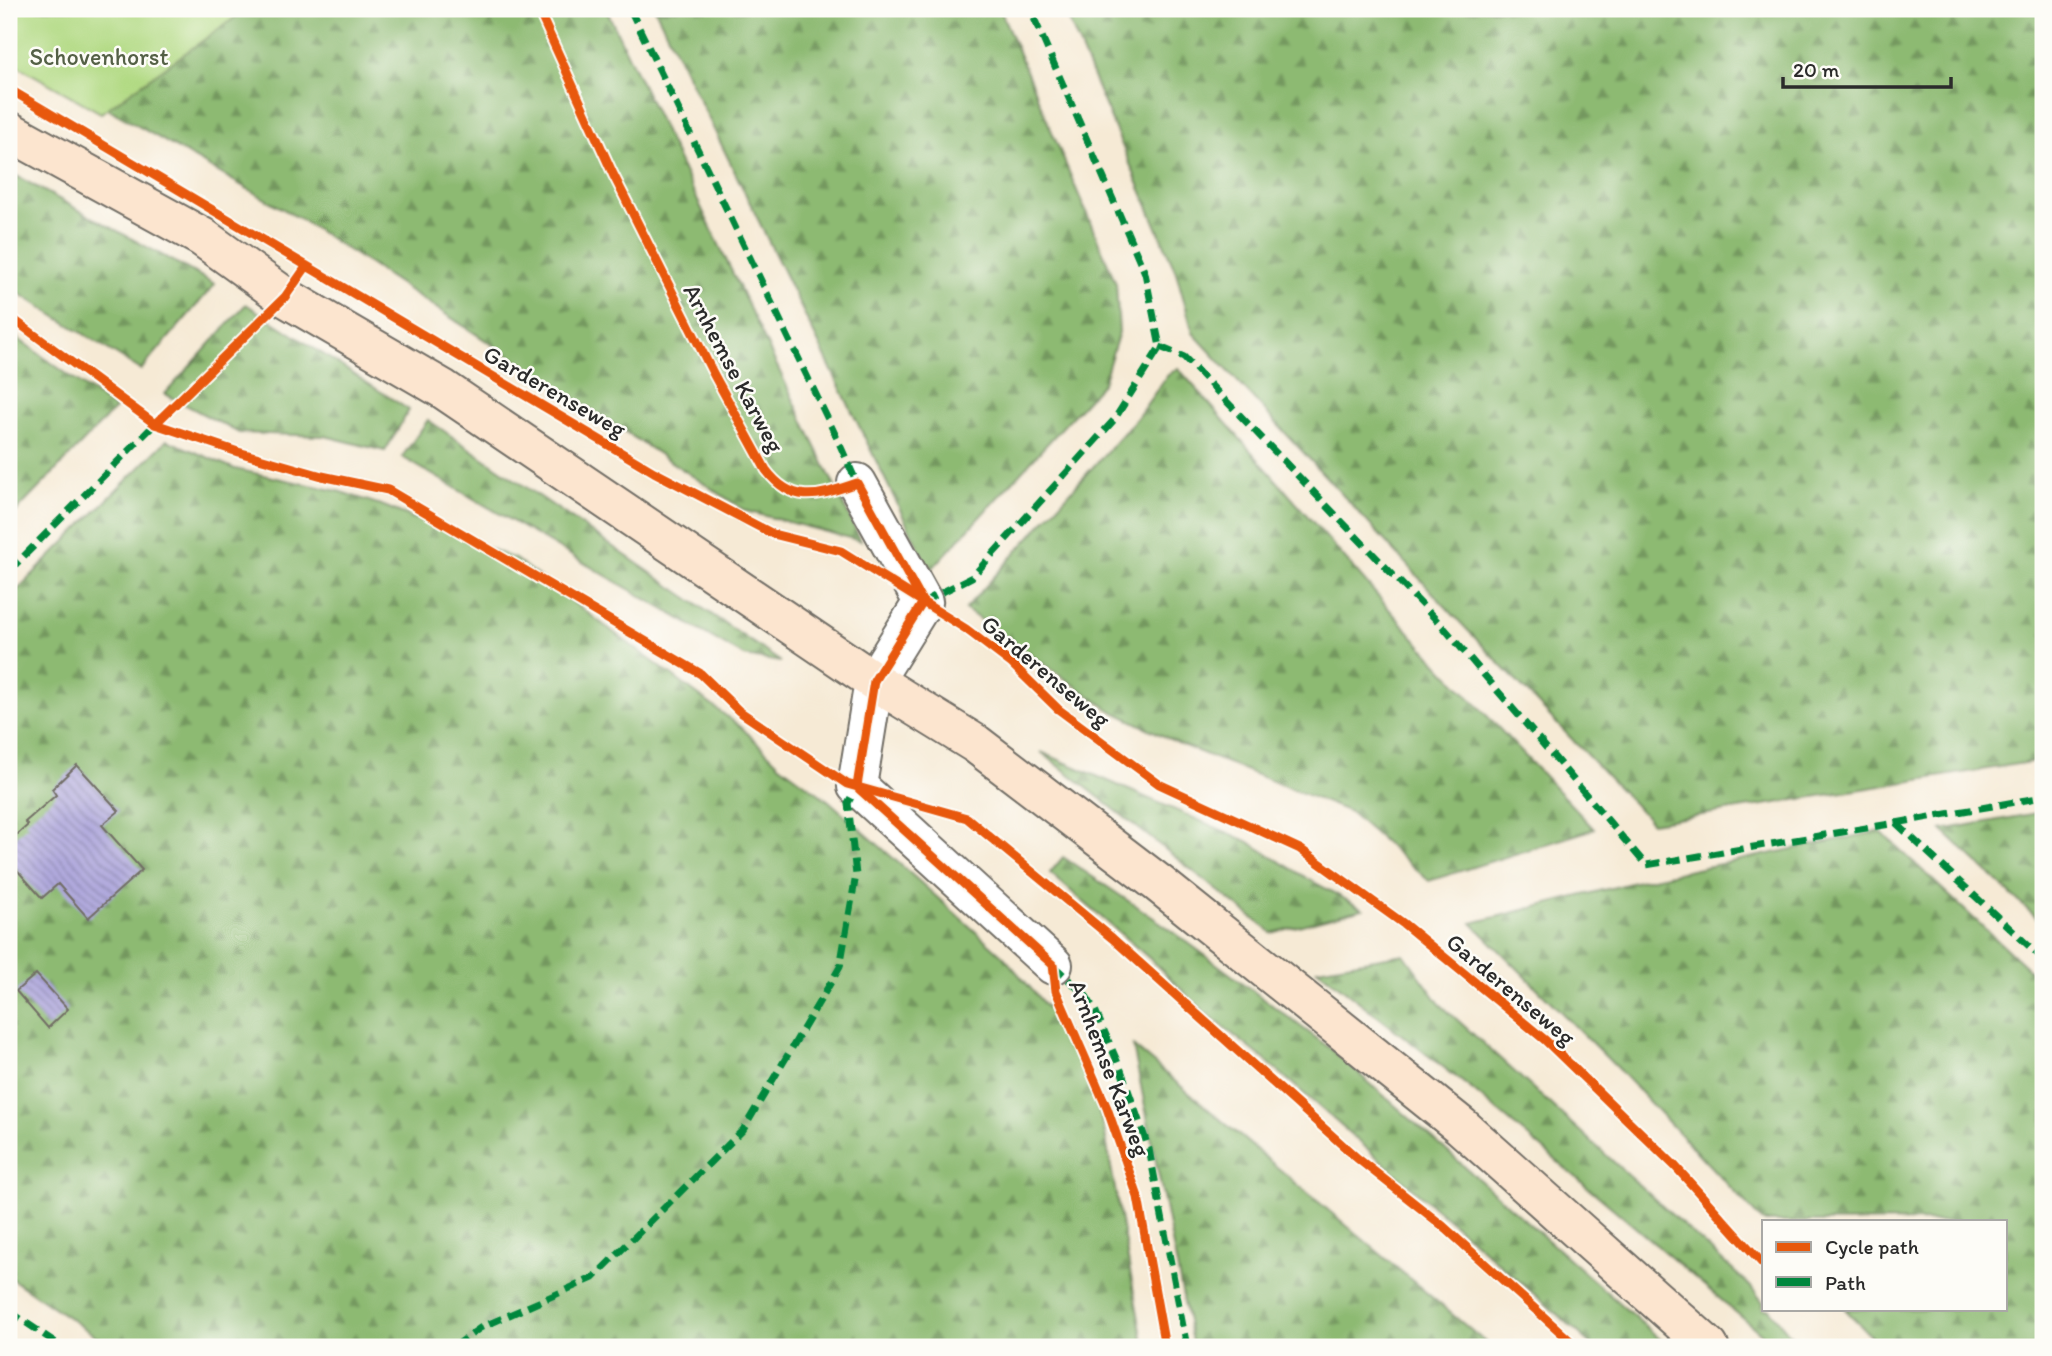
<svg xmlns="http://www.w3.org/2000/svg" width="2052" height="1356" font-family="Itim,sans-serif">
	<defs>
		<pattern id="forest-firs" width="22" height="20" patternUnits="userSpaceOnUse" patternTransform="scale(1.75)"><rect width="22" height="20" fill="#8dba72"/><path d="M5 1l3.5 6h-7zM16 11l3.5 6h-7z" fill="#73975e"/></pattern>
		<pattern id="building-back-hatch" width="6" height="6" patternUnits="userSpaceOnUse" patternTransform="scale(1.75)"><rect width="6" height="6" fill="#b0a9dd"/><path d="M-1 5l2 2M0 0l6 6M5-1l2 2" fill="none" stroke="#8f8ab3"/></pattern>
	</defs>
	<rect width="100%" height="100%" fill="#fdfcf7"/>
	<filter id="ink" filterUnits="userSpaceOnUse"><feTurbulence type="fractalNoise" baseFrequency=".0143" numOctaves="2"/><feDisplacementMap in="SourceGraphic" scale="14" xChannelSelector="R" yChannelSelector="G"/><feConvolveMatrix kernelMatrix="1 2 1 2 8 2 1 2 1" color-interpolation-filters="sRGB"/></filter>
	<filter id="wash" filterUnits="userSpaceOnUse"><feTurbulence type="fractalNoise" baseFrequency=".00686" numOctaves="4" result="noise"/><feDisplacementMap in="SourceGraphic" scale="28" xChannelSelector="R" yChannelSelector="G"/><feGaussianBlur stdDeviation="1.57" result="paint"/><feColorMatrix in="noise" values="0 0 0 0 0 0 0 0 0 0 0 0 0 0 0 0 0 1.4 0 .05"/><feComposite in="paint" operator="in"/></filter>
	<g filter="url(#wash)">
		<rect width="100%" height="100%" fill="#f6ead5"/>
		<g fill="url(#forest-firs)" stroke="#5c724e" stroke-width="2">
			<polygon points="9,9 606,9 861,541 746,511 302,220 9,52"/>
			<polygon points="655,9 1000,9 1116,283 1119,332 1103,383 930,571"/>
			<polygon points="1064,9 2043,9 2043,760 1652,823 1458,620 1193,333 1176,272"/>
			<polygon points="9,172 215,284 141,370 9,287"/>
			<polygon points="246,304 409,410 385,451 325,436 239,433 165,394"/>
			<polygon points="9,332 115,409 9,519"/>
			<polygon points="1178,368 1424,649 1594,829 1429,881 1350,812 1182,745 1110,710 965,609 1136,419 1167,376"/>
			<polygon points="428,420 781,662 744,656 402,457"/>
			<polygon points="167,440 235,469 338,491 384,506 515,559 741,727 780,765 829,801 1003,956 1063,1026 1088,1075 1104,1129 1144,1347 112,1347 9,1277 9,598"/>
			<polygon points="1041,752 1247,841 1310,880 1363,909 1272,933"/>
			<polygon points="2043,812 2043,924 1942,830"/>
			<polygon points="1880,831 2043,983 2043,1347 1881,1347 1845,1309 2005,1309 2005,1221 1763,1222 1619,1070 1472,923 1643,880"/>
			<polygon points="1063,857 1167,927 1331,1049 1669,1347 1595,1347 1270,1064 1205,1012 1150,959 1050,873"/>
			<polygon points="1404,954 1440,1004 1750,1286 1763,1302 1763,1309 1769,1309 1800,1347 1777,1347 1474,1091 1317,969"/>
			<polygon points="1133,1046 1491,1347 1193,1347"/>
		</g>
		<polygon fill="#b2da84" stroke="#6e8258" stroke-width="2" points="9,9 247,9 101,113 9,61"/>
		<g id="blocks">
			<g fill="url(#building-back-hatch)">
				<polygon points="77,765 119,811 102,825 142,870 88,918 58,884 42,898 9,861 9,842 28,825 25,822 56,795 52,789"/>
				<polygon points="36,974 68,1009 48,1028 16,991"/>
			</g>
		</g>
	</g>
	<g filter="url(#ink)">
		<use href="#blocks" fill-opacity="0" stroke="#726e66" stroke-width="2"/>
		<g fill="none" stroke-linecap="round" stroke-linejoin="round">
			<defs>
				<polyline id="street" points="857,483 923,602 874,681 857,786 1053,965"/>
				<polyline id="secondary" points="9,131 202,237 285,297 443,389 874,681 976,744 1158,883 1461,1126 1709,1347"/>
			</defs>
			<use href="#street" stroke="#726e66" stroke-width="42"/>
			<use href="#secondary" stroke="#726e66" stroke-width="42"/>
			<use href="#street" stroke="#fff" stroke-width="38"/>
			<use href="#secondary" stroke="#fce5cf" stroke-width="38"/>
			<g stroke="#00873e" stroke-width="7" stroke-dasharray="14 7" stroke-linecap="butt">
				<polyline points="630,9 835,434 857,483"/>
				<polyline points="1160,347 1184,357 1445,629 1646,865 1896,823 2043,959"/>
				<polyline points="9,571 155,424"/>
				<polyline points="923,602 972,577 1114,420 1160,347 1145,273 1030,9"/>
				<polyline points="1896,823 2043,797"/>
				<polyline points="1053,965 1086,996 1095,1010 1121,1070 1149,1149 1187,1347"/>
				<polyline points="9,1311 62,1347"/>
				<polyline points="454,1347 480,1328 593,1278 743,1130 840,967 856,875 848,803 857,786"/>
			</g>
			<defs>
				<g id="cycleway">
					<path d="M538,9L613,174L714,375L766,470C794,507 820,495 857,483L921,599"/>
					<polyline points="9,89 654,472 773,534 841,551 966,629 1012,664 1058,709 1159,784 1300,849 1404,924 1545,1040 1675,1166 1763,1264"/>
					<polyline points="9,316 155,424 238,452 322,476 388,490 701,674 739,711 847,784 967,818 1112,938 1357,1158 1443,1226 1577,1347"/>
					<polyline points="155,424 285,297 306,267"/>
					<polyline points="857,786 874,681 923,602"/>
					<polyline points="859,789 1053,965 1056,991 1107,1108 1138,1197 1165,1347"/>
				</g>
			</defs>
			<use href="#cycleway" stroke="#fdfcf7" stroke-width="13"/>
			<use href="#cycleway" stroke="#e8590c" stroke-width="9"/>
		</g>
	</g>
	<g text-anchor="middle" dominant-baseline="central" stroke-width="5" stroke-linejoin="round" paint-order="stroke">
		<g font-size="24" fill="#546046" stroke="#fdfcf7">
			<text x="99" y="56">Schovenhorst</text>
		</g>
		<g font-size="24" fill="#2b2b2b" stroke="#fdfcf7">
			<text transform="translate(734 368) rotate(62)">Arnhemse Karweg</text>
			<text transform="translate(555 391) rotate(30)">Garderenseweg</text>
			<text transform="translate(1046 671) rotate(40)">Garderenseweg</text>
			<text transform="translate(1511 989) rotate(40)">Garderenseweg</text>
			<text transform="translate(1110 1068) rotate(69)">Arnhemse Karweg</text>
		</g>
	</g>
	<rect width="2052" height="1356" fill="none" stroke="#fdfcf7" stroke-width="35"/>
	<rect x="1762" y="1220" width="245" height="91" fill="#fdfcf7" stroke="#a9a8a5" stroke-width="2"/>
	<rect x="1776" y="1242" width="35" height="10" fill="#e8590c" stroke="#a9a8a5" stroke-width="2"/>
	<text x="1825" y="1254" font-size="21" fill="#2b2b2b">Cycle path</text>
	<rect x="1776" y="1277" width="35" height="10" fill="#00873e" stroke="#a9a8a5" stroke-width="2"/>
	<text x="1825" y="1290" font-size="21" fill="#2b2b2b">Path</text>
	<path d="M1783 77v10h168v-10" fill="none" stroke="#2b2b2b" stroke-width="3.5"/>
	<text x="1793" y="77" font-size="21" fill="#2b2b2b" stroke="#fdfcf7" stroke-width="5" paint-order="stroke">20 m</text>
</svg>
